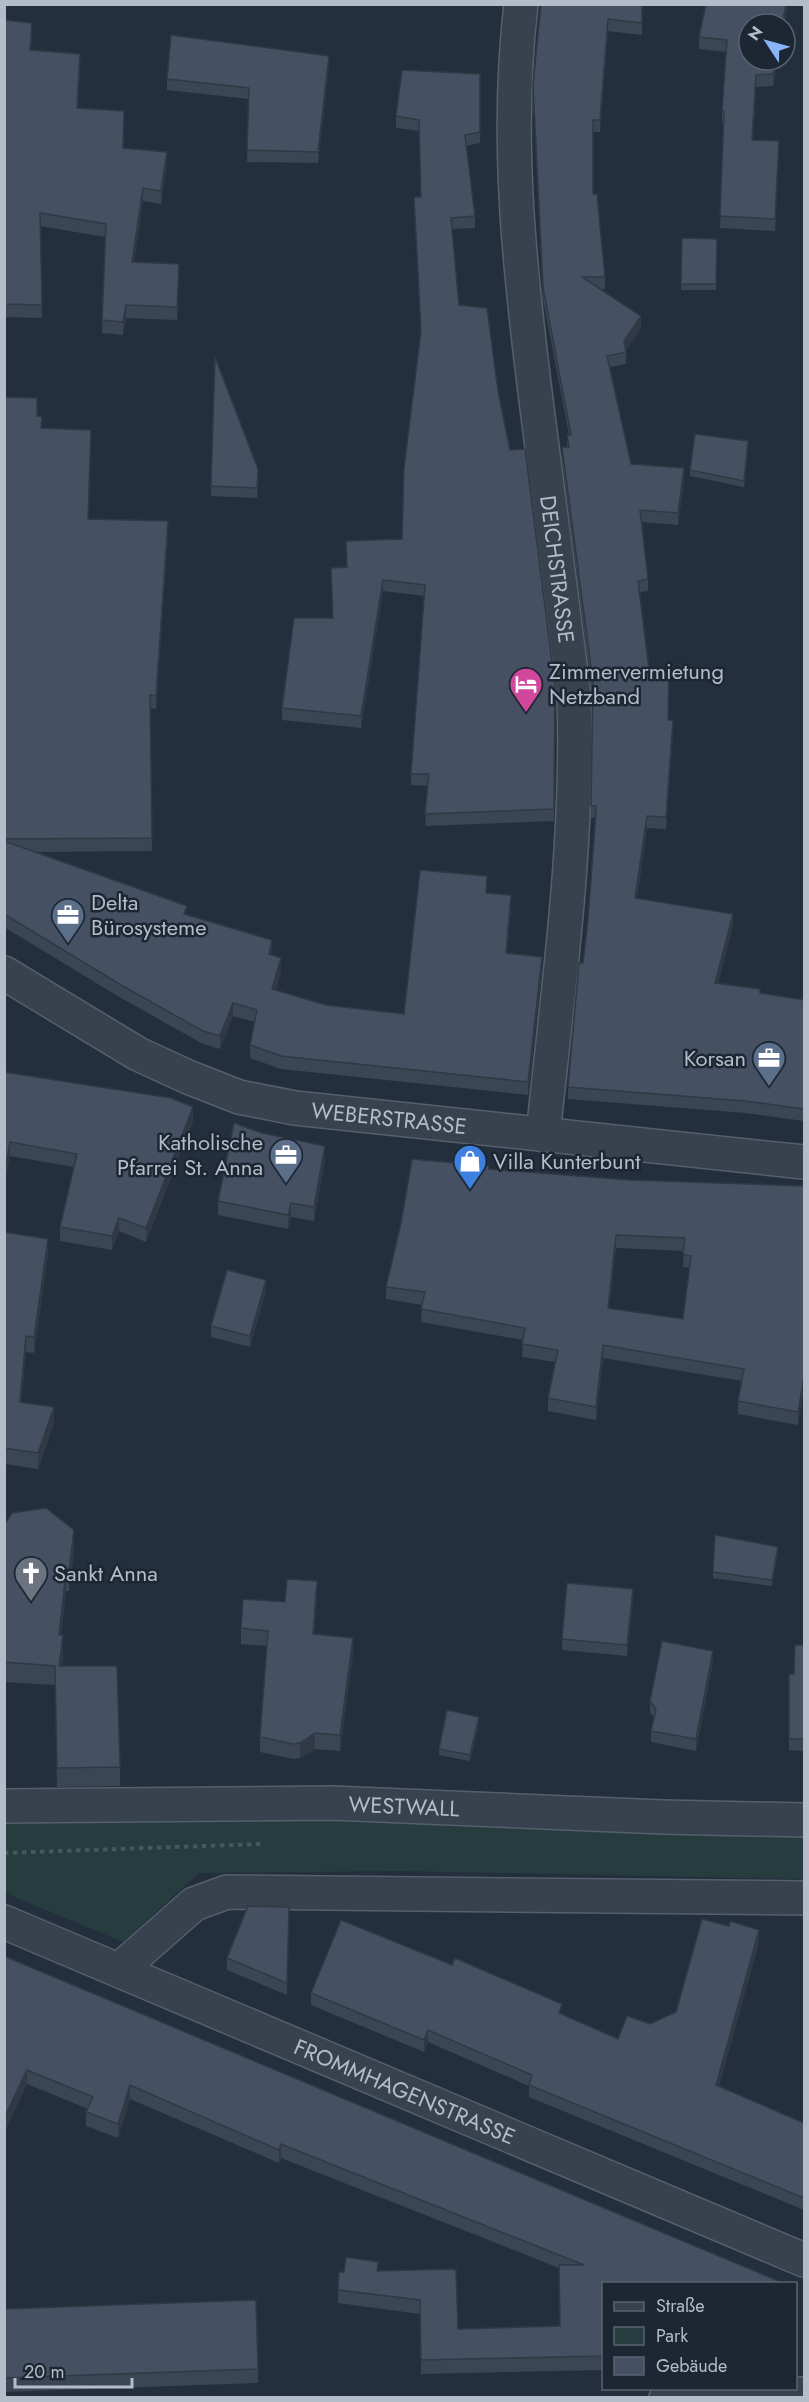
<svg xmlns="http://www.w3.org/2000/svg" width="809" height="2402" font-family="Jost,sans-serif">
	<rect width="100%" height="100%" fill="#242f3e"/>
	<polygon fill="#263c3f" points="334,1819 804,1831 804,1879 399,1871 199,1873 123,1942 5,1893 4,1820"/>
	<g fill="none" stroke-linecap="round" stroke-linejoin="round">
		<defs>
			<g id="street">
				<path id="s1" d="M521,4C505,139 520,274 537,408C549,504 561,600 574,696C579,843 558,989 543,1135"/>
				<path id="s2" d="M4,973L138,1054L188,1077L239,1097L295,1108L804,1162"/>
				<path id="s3" d="M4,1806L332,1803L662,1817L804,1820"/>
				<path id="s4" d="M4,1922L804,2260"/>
				<polyline points="119,1970 194,1904 227,1892 804,1898"/>
				<polyline points="666,2398 804,2394"/>
			</g>
		</defs>
		<use href="#street" stroke="#565f6c" stroke-width="36"/>
		<polyline stroke="#44595c" stroke-width="4" stroke-dasharray="4.5 4.5" stroke-linecap="butt" points="4,1853 261,1844"/>
		<use href="#street" stroke="#38414e" stroke-width="33"/>
	</g>
	<g fill="#3b4654" fill-rule="evenodd">
		<polygon points="541,4 642,4 642,35 608,31 600,132 593,132 593,194 605,277 605,289 600,289 641,328 626,350 626,364 610,367 631,464 684,480 678,525 642,522 648,579 648,591 639,592 649,669 673,732 666,829 647,828 637,898 733,926 718,983 760,993 804,1000 804,1121 745,1113 568,1099 568,1087 588,920 596,818 591,818 592,693 562,459 562,447 567,447 567,435 569,435 543,299 533,97 533,85"/>
		<polygon points="788,4 784,24 749,24 749,60 778,60 773,86 756,87 753,140 779,153 775,231 720,228 724,123 722,123 722,111 726,52 699,49 699,37"/>
		<polygon points="4,20 32,36 31,50 80,67 78,108 123,148 167,165 161,204 143,201 134,262 179,277 177,320 126,318 123,335 102,333 105,237 40,226 42,318 4,317"/>
		<polygon points="329,67 318,163 247,162 249,99 167,90 167,79"/>
		<polygon points="480,74 480,143 466,146 475,216 475,228 452,229 459,305 498,391 555,686 554,821 425,826 428,786 411,785 411,774 425,596 383,591 361,728 282,720 282,708 333,618 347,567 402,539 421,334 414,197 421,197 419,131 396,128 396,116"/>
		<polygon points="682,238 717,239 716,290 681,290"/>
		<polygon points="4,397 37,416 42,428 88,519 168,534 156,709 150,708 152,851 35,852 187,915 272,953 272,955 281,971 276,990 326,1005 404,1014 487,893 511,908 507,954 542,970 528,1095 281,1069 250,1058 250,1045 255,1022 233,1016 220,1049 203,1044 121,998 4,927"/>
		<polygon points="748,447 744,487 690,476 690,470"/>
		<polygon points="258,478 257,498 211,496 211,486"/>
		<polygon points="4,1072 193,1121 146,1242 119,1231 112,1250 60,1241 60,1227 74,1167 10,1156"/>
		<polygon points="325,1160 314,1221 291,1217 288,1229 218,1215 218,1201"/>
		<path d="M489,1169L630,1180L804,1186L798,1425L738,1414V1401L742,1381L603,1358L596,1420L548,1411V1398L555,1362L522,1357L523,1340L421,1322L422,1305L386,1299V1287ZM616,1248L684,1251L683,1267L690,1268L683,1319L609,1308Z"/>
		<polygon points="4,1232 48,1254 34,1353 26,1352 21,1403 54,1423 38,1469 4,1464"/>
		<polygon points="266,1291 250,1347 211,1337 211,1326"/>
		<polygon points="4,1525 74,1550 69,1591 66,1591 61,1635 63,1655 62,1666 120,1767 120,1786 57,1787 55,1685 4,1682"/>
		<polygon points="715,1535 778,1553 772,1586 713,1578"/>
		<polygon points="317,1596 314,1634 353,1653 340,1751 315,1749 300,1758 293,1759 260,1752 260,1737 267,1646 241,1644 241,1628"/>
		<polygon points="633,1600 627,1656 562,1650 562,1639"/>
		<polygon points="804,1645 804,1751 789,1750 789,1674 794,1674"/>
		<polygon points="713,1662 696,1751 651,1742 651,1731 654,1718 650,1713 650,1701"/>
		<polygon points="479,1723 470,1761 439,1755 439,1749"/>
		<polygon points="289,1919 287,1995 227,1970 227,1958"/>
		<polygon points="759,1942 719,2086 804,2123 804,2210 529,2097 529,2086 428,2042 424,2052 311,2005 311,1993 562,2014 618,2039 676,2012"/>
		<polygon points="4,1956 783,2283 603,2283 603,2370 421,2374 420,2314 338,2303 338,2290 378,2271 458,2329 560,2326 559,2268 281,2158 279,2163 130,2099 118,2138 86,2126 86,2112 88,2109 27,2084 6,2128 4,2127"/>
		<polygon points="4,2309 258,2369 258,2383 4,2392"/>
	</g>
	<g fill="#303945">
		<polygon points="786,4 788,4 784,24 782,24"/>
		<polygon points="608,19 608,31 600,132 600,120"/>
		<polygon points="329,56 329,67 318,163 318,152"/>
		<polygon points="776,60 778,60 773,86 773,74"/>
		<polygon points="756,75 756,87 752,152 752,140"/>
		<polygon points="779,141 779,153 775,231 775,219"/>
		<polygon points="167,152 167,165 161,204 161,191"/>
		<polygon points="143,188 143,201 132,275 132,262"/>
		<polygon points="126,305 126,318 123,335 123,322"/>
		<polygon points="641,316 641,328 624,353 624,341"/>
		<polygon points="684,468 684,480 678,525 678,513"/>
		<polygon points="168,521 168,534 156,709 156,696"/>
		<polygon points="383,580 383,591 361,728 361,716"/>
		<polygon points="673,720 673,732 666,829 666,817"/>
		<polygon points="647,816 647,828 635,910 635,898"/>
		<polygon points="511,895 511,908 506,966 506,953"/>
		<polygon points="733,914 733,926 715,995 715,983"/>
		<polygon points="272,940 272,953 269,967 269,954"/>
		<polygon points="542,957 542,970 528,1095 528,1082"/>
		<polygon points="281,958 281,971 272,1002 272,989"/>
		<polygon points="233,1003 233,1016 220,1049 220,1036"/>
		<polygon points="193,1107 193,1121 146,1242 146,1228"/>
		<polygon points="10,1142 10,1156 4,1188 4,1174"/>
		<polygon points="325,1146 325,1160 314,1221 314,1207"/>
		<polygon points="291,1203 291,1217 288,1229 288,1215"/>
		<polygon points="119,1218 119,1231 112,1250 112,1236"/>
		<polygon points="616,1235 616,1248 608,1321 608,1308"/>
		<polygon points="48,1239 48,1254 34,1353 34,1337"/>
		<polygon points="266,1280 266,1291 250,1347 250,1336"/>
		<polygon points="26,1336 26,1352 20,1418 20,1402"/>
		<polygon points="603,1345 603,1358 596,1420 596,1407"/>
		<polygon points="804,1377 804,1390 798,1425 798,1412"/>
		<polygon points="54,1407 54,1423 38,1469 38,1453"/>
		<polygon points="74,1530 74,1550 69,1591 69,1572"/>
		<polygon points="778,1547 778,1553 772,1586 772,1580"/>
		<polygon points="66,1572 66,1591 59,1654 59,1635"/>
		<polygon points="317,1581 317,1596 313,1649 313,1634"/>
		<polygon points="633,1589 633,1600 627,1656 627,1645"/>
		<polygon points="63,1635 63,1655 59,1685 59,1666"/>
		<polygon points="353,1638 353,1653 340,1751 340,1735"/>
		<polygon points="713,1651 713,1662 696,1751 696,1739"/>
		<polygon points="479,1717 479,1723 470,1761 470,1755"/>
		<polygon points="315,1733 315,1749 300,1758 300,1743"/>
		<polygon points="759,1930 759,1942 716,2097 716,2085"/>
		<polygon points="428,2030 428,2042 424,2052 424,2040"/>
		<polygon points="27,2070 27,2084 6,2128 6,2114"/>
		<polygon points="130,2085 130,2099 118,2138 118,2124"/>
		<polygon points="281,2144 281,2158 279,2163 279,2150"/>
	</g>
	<g fill="#455162" stroke="#303945" stroke-width="1.5" fill-rule="evenodd">
		<polygon points="541,4 642,4 642,23 608,19 600,120 593,120 593,194 597,194 605,277 582,277 641,316 624,341 626,352 607,356 631,464 684,468 678,513 640,510 648,579 638,581 649,669 669,670 668,720 673,720 666,817 647,816 635,898 733,914 715,983 760,989 760,993 804,1000 804,1109 745,1101 568,1087 579,963 583,963 588,920 596,812 596,806 591,806 593,682 562,447 569,447 567,435 571,435 543,287 533,85"/>
		<polygon points="706,4 786,4 782,24 749,24 749,60 776,60 773,74 756,75 752,140 779,141 775,219 720,216 724,112 722,111 727,40 699,37"/>
		<polygon points="4,20 32,23 30,50 80,54 77,108 124,111 123,148 167,152 161,191 143,188 132,262 179,264 177,307 126,305 123,322 102,320 106,224 40,213 42,305 4,304"/>
		<polygon points="171,35 329,56 318,152 247,150 249,88 167,79"/>
		<polygon points="402,70 480,74 480,132 465,135 475,216 451,218 459,305 487,308 498,391 510,450 525,449 555,686 554,809 425,814 429,774 411,774 425,585 383,580 361,716 282,708 294,618 333,618 331,568 347,567 346,541 402,539 404,468 421,331 414,197 421,197 419,120 396,116"/>
		<polygon points="682,238 717,239 716,284 681,284"/>
		<polygon points="215,357 258,469 257,488 211,486"/>
		<polygon points="4,397 37,398 37,416 42,417 41,428 91,430 88,519 168,521 156,696 150,695 152,838 4,839"/>
		<polygon points="695,434 748,441 744,481 690,470"/>
		<polygon points="4,841 187,906 184,914 272,940 269,954 281,958 272,989 326,1005 404,1014 420,870 487,876 486,893 511,895 506,953 542,957 528,1082 281,1056 250,1045 257,1010 233,1003 220,1036 203,1031 121,985 4,914"/>
		<polygon points="4,1072 171,1098 193,1107 146,1228 119,1218 112,1236 60,1227 77,1154 10,1142 4,1174"/>
		<polygon points="234,1123 262,1133 325,1146 314,1207 291,1203 288,1215 218,1201"/>
		<path d="M412,1159L489,1166V1169L630,1180L804,1186V1377L798,1412L738,1401L744,1369L603,1345L596,1407L548,1398L558,1350L522,1344L525,1328L421,1309L425,1292L386,1287L401,1223ZM616,1235L685,1238L683,1254L691,1256L683,1319L608,1308Z"/>
		<polygon points="4,1232 48,1239 34,1337 26,1336 20,1402 54,1407 38,1453 4,1448"/>
		<polygon points="227,1270 266,1280 250,1336 211,1326"/>
		<polygon points="46,1508 74,1530 69,1572 66,1572 59,1635 63,1635 59,1666 117,1666 120,1767 57,1768 55,1666 4,1662 4,1525 12,1513"/>
		<polygon points="715,1535 778,1547 772,1580 713,1572"/>
		<polygon points="287,1579 317,1581 313,1634 353,1638 340,1735 315,1733 300,1743 293,1744 260,1737 268,1631 241,1628 243,1599 285,1602"/>
		<polygon points="567,1583 633,1589 627,1645 562,1639"/>
		<polygon points="662,1641 713,1651 696,1739 651,1731 656,1709 650,1701"/>
		<polygon points="795,1645 804,1645 804,1739 789,1739 789,1674 794,1674"/>
		<polygon points="447,1710 479,1717 470,1755 439,1749"/>
		<polygon points="248,1906 289,1907 287,1983 227,1958"/>
		<polygon points="702,1919 729,1926 730,1921 759,1930 716,2085 804,2123 804,2198 529,2085 532,2075 428,2030 424,2040 311,1993 341,1920 452,1965 455,1958 473,1966 562,2004 559,2013 618,2039 627,2016 650,2024 676,2012"/>
		<polygon points="4,1956 783,2283 603,2283 603,2356 421,2360 420,2300 338,2290 339,2272 344,2272 346,2257 378,2262 377,2271 456,2269 458,2329 560,2326 559,2265 584,2265 281,2144 279,2150 130,2085 118,2124 86,2112 93,2097 27,2070 6,2114 4,2114"/>
		<polygon points="256,2300 258,2369 4,2378 4,2309"/>
	</g>
	<defs>
		<symbol id="hotel-pin" viewBox="-11 -11 22 30"><path d="M0 17L-7.5 6A9.5 9.5 0 1 1 7.5 6Z" fill="#d1479c" stroke="#1d2633"/><path d="M-6-4.5h1.5V1H6V5H4.5V3h-9V5H-6ZM-4 0a1.8 1.8 0 1 1 3.6 0ZM.5 0V-2.5h3Q6-2.5 6 0Z" fill="#fff"/></symbol>
		<symbol id="office-pin" viewBox="-11 -11 22 30"><path d="M0 17L-7.5 6A9.5 9.5 0 1 1 7.5 6Z" fill="#5c6f8a" stroke="#1d2633"/><path d="M-6-3h4V-5.5h4V-3h4V5H-6ZM-1-4.5V-3h2v-1.5ZM-6 0V1H6V0Z" fill="#fff"/></symbol>
		<symbol id="shop-pin" viewBox="-11 -11 22 30"><path d="M0 17L-7.5 6A9.5 9.5 0 1 1 7.5 6Z" fill="#3f7fe0" stroke="#1d2633"/><path d="M-5-2.5h2.3a2.7 3.5 0 0 1 5.4 0H5L5.5 6h-11ZM-1.5-2.5h3a1.5 2.3 0 0 0-3 0Z" fill="#fff"/></symbol>
		<symbol id="church-pin" viewBox="-11 -11 22 30"><path d="M0 17L-7.5 6A9.5 9.5 0 1 1 7.5 6Z" fill="#6b7280" stroke="#1d2633"/><path d="M-1.2-6h2.4v3.5h3.3v2.4h-3.3V6h-2.4V-.1h-3.3v-2.4h3.3Z" fill="#fff"/></symbol>
	</defs>
	<g fill-rule="evenodd">
		<use href="#hotel-pin" x="507" y="665" width="38" height="52"/>
		<use href="#office-pin" x="49" y="896" width="38" height="52"/>
		<use href="#office-pin" x="750" y="1039" width="38" height="52"/>
		<use href="#office-pin" x="267" y="1136" width="38" height="52"/>
		<use href="#shop-pin" x="451" y="1142" width="38" height="52"/>
		<use href="#church-pin" x="12" y="1554" width="38" height="52"/>
	</g>
	<g text-anchor="middle" dominant-baseline="central" stroke-width="5" stroke-linejoin="round" paint-order="stroke">
		<g font-size="22" fill="#b4bcc9" stroke="#1d2633">
			<text stroke="none"><textPath href="#s1" startOffset="568">DEICHSTRASSE</textPath></text>
			<text stroke="none"><textPath href="#s2" startOffset="418">WEBERSTRASSE</textPath></text>
			<text stroke="none"><textPath href="#s3" startOffset="400">WESTWALL</textPath></text>
			<text stroke="none"><textPath href="#s4" startOffset="435">FROMMHAGENSTRASSE</textPath></text>
		</g>
		<g font-size="22" fill="#b4bcc9" stroke="#1d2633" text-anchor="start">
			<text x="549" y="671">Zimmervermietung<tspan x="549" dy="25">Netzband</tspan></text>
			<text x="91" y="902">Delta<tspan x="91" dy="25">Bürosysteme</tspan></text>
			<text x="746" y="1058" text-anchor="end">Korsan</text>
			<text x="263" y="1142" text-anchor="end">Katholische<tspan x="263" dy="25">Pfarrei St. Anna</tspan></text>
			<text x="493" y="1161">Villa Kunterbunt</text>
			<text x="54" y="1573">Sankt Anna</text>
		</g>
	</g>
	<rect width="809" height="2402" fill="none" stroke="#b4bcc9" stroke-width="12"/>
	<rect x="602" y="2282" width="195" height="108" fill="#1d2633" stroke="#59626f" stroke-width="1.5"/>
	<rect x="614" y="2302" width="30" height="9" fill="#38414e" stroke="#59626f" stroke-width="1.5"/>
	<text x="656" y="2312" font-size="18" fill="#b4bcc9">Straße</text>
	<rect x="614" y="2327" width="30" height="18" fill="#263c3f" stroke="#59626f" stroke-width="1.5"/>
	<text x="656" y="2342" font-size="18" fill="#b4bcc9">Park</text>
	<rect x="614" y="2357" width="30" height="18" fill="#455162" stroke="#59626f" stroke-width="1.5"/>
	<text x="656" y="2372" font-size="18" fill="#b4bcc9">Gebäude</text>
	<g transform="translate(767 42) rotate(306)"><circle r="28" fill="#1d2633" stroke="#59626f" stroke-width="1.5"/>
	<path d="M0-4.5L10 22L0 15L-10 22Z" fill="#8ab4f8"/>
	<text y="-9" font-size="16" font-weight="bold" text-anchor="middle" fill="#b4bcc9">N</text>
	</g>
	<path d="M15 2378v9h117v-9" fill="none" stroke="#b4bcc9" stroke-width="3"/>
	<text x="24" y="2378" font-size="18" fill="#b4bcc9" stroke="#1d2633" stroke-width="4.5" paint-order="stroke">20 m</text>
</svg>
